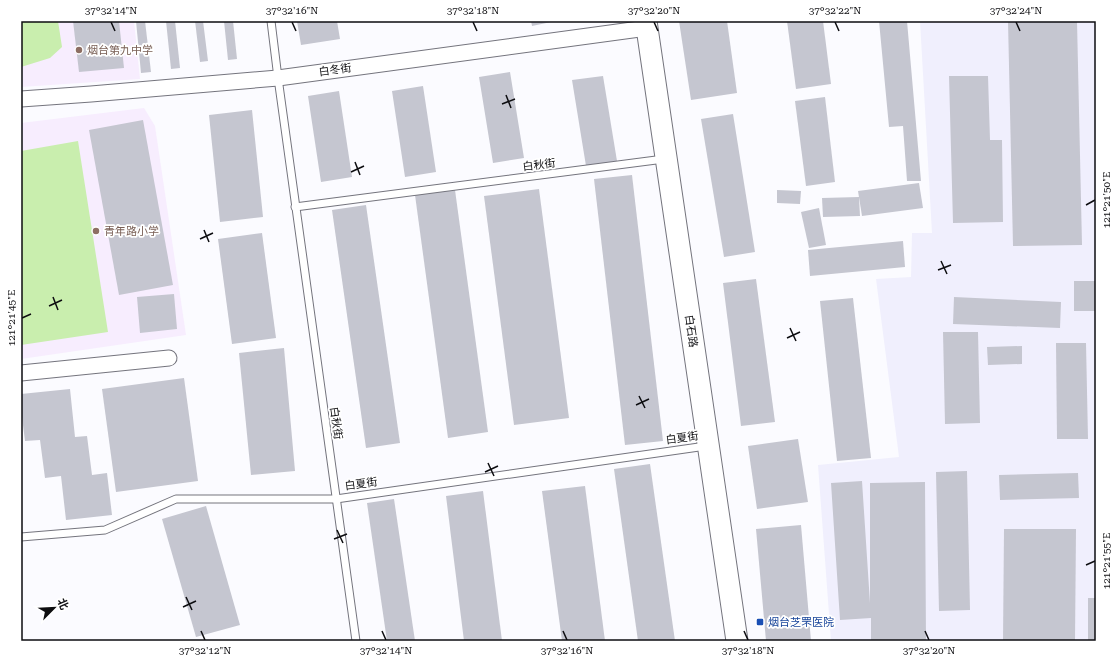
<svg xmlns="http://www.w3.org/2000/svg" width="1117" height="662" font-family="'Roboto Serif','Noto Sans SC',serif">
	<rect width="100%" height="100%" fill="#fbfbff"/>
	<polygon fill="#f0effd" points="920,21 1096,21 1096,641 831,641 818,465 899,457 876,279 911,277 912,233 932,233"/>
	<g fill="#f7edfe">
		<polygon points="21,21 134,21 140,79 21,87"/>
		<polygon points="144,108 155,126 186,335 21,359 21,123"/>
	</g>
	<g fill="#c9eeae">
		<polygon points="21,21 58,21 62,47 50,58 21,67"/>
		<polygon points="78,141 108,332 21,345 21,151"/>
	</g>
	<g fill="#c5c6d0">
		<polygon points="73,21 119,21 124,68 79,72"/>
		<polygon points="136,21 145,21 151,72 141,73"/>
		<polygon points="166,21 175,21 180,68 171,69"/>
		<polygon points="195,21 203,21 208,61 200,62"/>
		<polygon points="224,21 233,21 237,59 228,60"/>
		<polygon points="297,21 337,21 340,39 301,45"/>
		<polygon points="531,21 551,21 551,22 532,26"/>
		<polygon points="679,21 727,21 737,93 691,100"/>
		<polygon points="787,21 823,21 831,84 796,89"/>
		<polygon points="879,21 907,21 921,181 907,181 903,126 889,127"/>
		<polygon points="1008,21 1077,21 1082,245 1013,246"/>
		<polygon points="510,72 524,158 493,163 479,77"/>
		<polygon points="603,76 617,161 586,166 572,80"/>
		<polygon points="949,76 988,76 990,140 1002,140 1003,222 953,223"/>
		<polygon points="423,86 436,172 405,177 392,91"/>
		<polygon points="339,91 352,177 321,182 308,96"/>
		<polygon points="825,97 835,182 806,186 795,101"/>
		<polygon points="252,110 263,217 220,222 209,115"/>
		<polygon points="733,114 755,252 724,257 701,119"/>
		<polygon points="143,120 173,285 119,295 89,130"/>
		<polygon points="632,175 663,441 625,445 594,179"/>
		<polygon points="919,183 923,208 862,216 858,191"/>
		<polygon points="539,189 569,418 514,425 484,196"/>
		<polygon points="455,190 488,432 448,438 415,195"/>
		<polygon points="777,190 801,191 800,204 777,203"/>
		<polygon points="859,197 860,216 823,217 822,198"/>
		<polygon points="366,205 400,443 366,448 332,210"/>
		<polygon points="819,208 826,245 809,248 801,212"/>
		<polygon points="262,233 276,338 232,344 218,239"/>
		<polygon points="903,241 905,267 810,276 808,250"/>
		<polygon points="756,279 775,422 741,426 723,283"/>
		<rect x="1074" y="281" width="22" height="30"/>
		<polygon points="174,294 177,329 140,333 137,297"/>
		<polygon points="954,297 1061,302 1060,328 953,324"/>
		<polygon points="853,298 871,458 837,461 820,301"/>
		<polygon points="943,332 978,332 980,423 945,424"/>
		<polygon points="1056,343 1086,343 1088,439 1057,439"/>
		<polygon points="1022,346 1022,364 988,365 987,347"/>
		<polygon points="284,348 295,471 251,475 239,353"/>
		<polygon points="184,378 198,481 116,492 102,389"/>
		<polygon points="70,389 75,437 87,436 92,475 107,473 112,515 66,520 61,476 45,478 40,440 25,441 21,409 21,394"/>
		<polygon points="798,439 808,502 757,509 748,446"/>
		<polygon points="650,464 675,641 638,641 614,469"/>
		<polygon points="967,471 970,610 939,611 936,472"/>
		<polygon points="1078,473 1079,498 1000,500 999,475"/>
		<polygon points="862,481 870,603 870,483 925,482 926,641 871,641 871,618 840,620 831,483"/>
		<polygon points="585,486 605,641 562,641 542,491"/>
		<polygon points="483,491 502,641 464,641 446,496"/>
		<polygon points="394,499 415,641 387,641 367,503"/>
		<polygon points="206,506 240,625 196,637 162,519"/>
		<polygon points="801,525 811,641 766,641 756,529"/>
		<polygon points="1004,529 1076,529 1075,641 1003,641"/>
		<rect x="1088" y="598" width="8" height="43"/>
	</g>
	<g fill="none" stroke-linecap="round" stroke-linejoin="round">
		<defs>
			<g id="lane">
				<polyline points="271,21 278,78 356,641"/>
				<polyline points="295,207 664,159"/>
				<polyline points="21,537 105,530 176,499 336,499 706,446"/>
			</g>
			<g id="street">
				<polyline points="21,99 91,94 278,78 647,28"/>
				<polyline points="21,373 169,358"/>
			</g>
			<polyline id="secondary" points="646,21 737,641"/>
		</defs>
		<use href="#lane" stroke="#74747d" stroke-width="9"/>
		<use href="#street" stroke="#74747d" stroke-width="17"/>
		<use href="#secondary" stroke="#74747d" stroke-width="23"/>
		<use href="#lane" stroke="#fff" stroke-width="7"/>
		<use href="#street" stroke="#fff" stroke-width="15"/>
		<use href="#secondary" stroke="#fff" stroke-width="21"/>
	</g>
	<path fill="none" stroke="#0d0d10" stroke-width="1.5" d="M111,22L115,31M292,22L296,31M473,22L477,31M654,22L658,31M835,22L839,31M1016,22L1020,31M506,95L511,108M502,104L515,99M355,162L360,175M351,172L364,166M1086,205L1095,200M204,230L209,242M200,239L213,233M941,261L947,274M938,270L951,265M53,297L58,310M49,306L62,300M22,318L31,314M790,328L796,341M787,338L800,332M639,396L645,408M636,405L649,399M488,463L494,476M485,472L498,466M337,530L343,543M334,539L347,534M1086,565L1095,561M186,597L192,610M183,607L196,601M201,631L205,640M382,631L386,640M563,631L567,640M744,631L748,640M925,631L929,640"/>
	<g fill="#8d6e63" stroke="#fff" stroke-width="1.5">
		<circle cx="79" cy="50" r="4"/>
		<circle cx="96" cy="231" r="4"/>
	</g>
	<rect fill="#1a4fb4" stroke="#fff" stroke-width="1.5" x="756" y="618" width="8" height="8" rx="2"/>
	<g text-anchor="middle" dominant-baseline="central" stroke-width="3.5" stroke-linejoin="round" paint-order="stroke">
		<g font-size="11" fill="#785e54" stroke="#fff" text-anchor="start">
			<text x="87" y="50">烟台第九中学</text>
			<text x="104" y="231">青年路小学</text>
		</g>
		<g font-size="11" fill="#0d0d10" stroke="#fff">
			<text transform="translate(335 70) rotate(-8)">白冬街</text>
			<text transform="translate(539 165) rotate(-7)">白秋街</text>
			<text transform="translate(691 331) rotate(82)">白石路</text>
			<text transform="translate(336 423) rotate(82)">白秋街</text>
			<text transform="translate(682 438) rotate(-8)">白夏街</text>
			<text transform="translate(361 484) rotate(-8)">白夏街</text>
		</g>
		<g font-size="11" fill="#164399" stroke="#fff" text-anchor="start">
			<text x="768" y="622">烟台芝罘医院</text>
		</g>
	</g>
	<rect width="1117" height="662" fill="none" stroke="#ffffff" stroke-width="44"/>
	<g transform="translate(54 608) rotate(66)" stroke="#ffffff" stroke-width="3" paint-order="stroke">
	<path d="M0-3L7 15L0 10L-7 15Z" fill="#0d0d10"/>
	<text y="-6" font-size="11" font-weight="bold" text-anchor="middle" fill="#0d0d10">北</text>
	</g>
	<rect x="22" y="22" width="1073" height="618" fill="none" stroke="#0d0d10" stroke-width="1.5"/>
	<g font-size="10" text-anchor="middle" fill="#0d0d10">
		<text x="111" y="14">37°32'14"N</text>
		<text x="292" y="14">37°32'16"N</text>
		<text x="473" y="14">37°32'18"N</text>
		<text x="654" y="14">37°32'20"N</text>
		<text x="835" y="14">37°32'22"N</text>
		<text x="1016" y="14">37°32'24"N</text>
		<text transform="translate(1106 200) rotate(-90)" y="4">121°21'50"E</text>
		<text transform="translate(11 318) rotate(-90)" y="4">121°21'45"E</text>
		<text transform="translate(1106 561) rotate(-90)" y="4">121°21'55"E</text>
		<text x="205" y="654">37°32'12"N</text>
		<text x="386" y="654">37°32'14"N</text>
		<text x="567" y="654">37°32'16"N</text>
		<text x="748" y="654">37°32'18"N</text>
		<text x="929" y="654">37°32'20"N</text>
	</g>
</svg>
